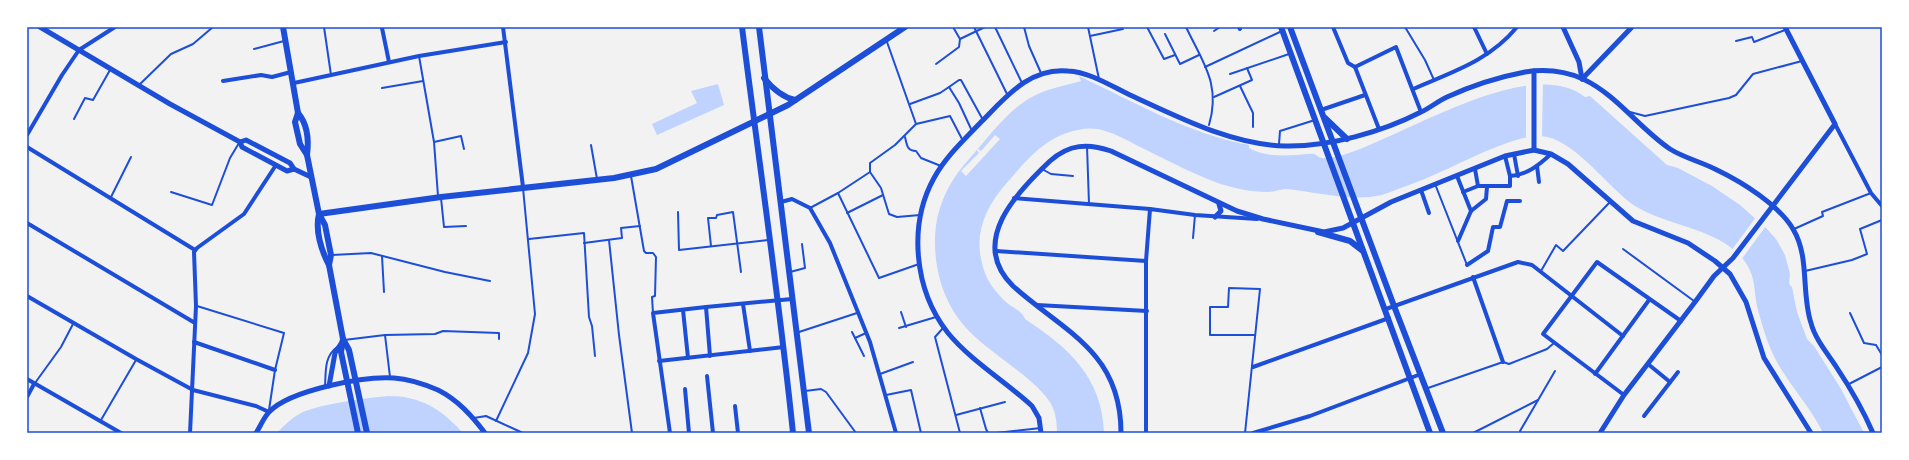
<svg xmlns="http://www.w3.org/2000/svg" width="1909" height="460" font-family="'Roboto Condensed',sans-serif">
	<rect width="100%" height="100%" fill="#f2f2f2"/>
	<g fill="#bfd3fe">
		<path d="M1079,76C1134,102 1189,134 1249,145V148C1264,156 1279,156 1296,155C1301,155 1309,153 1314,154C1317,155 1319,158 1322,158C1328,159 1340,156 1346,154C1402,137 1531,53 1585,97L1590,96L1667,165L1678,168L1712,186L1740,205L1767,229L1776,239L1785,255L1790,274L1789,284L1792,287L1797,312L1807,339L1814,346L1841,389L1864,433H1823C1811,408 1792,388 1778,364C1769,348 1763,329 1758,310C1753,290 1757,277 1743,259C1716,227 1669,227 1635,206C1608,188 1574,138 1541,136C1513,135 1462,163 1436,174C1418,182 1400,188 1382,195C1350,202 1318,192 1286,189C1280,189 1274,192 1268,192C1250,192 1232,188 1215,182C1189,172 1163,158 1138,146C1127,140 1116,134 1105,131C1096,128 1087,128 1078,130C1045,136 1026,161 1005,185C986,207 974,233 982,263C985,279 995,292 1007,303C1013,308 1022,311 1025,319C1069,348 1102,377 1104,433H1057C1057,423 1056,413 1051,404C1038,380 991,354 970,332C946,308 935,275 935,242C935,209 948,182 970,158C988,138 1006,112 1030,98C1045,89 1064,86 1081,81Z"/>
		<polygon points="718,84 724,105 657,135 652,124 697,103 691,91"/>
		<path d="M388,396C421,396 441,409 463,433H277C284,425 292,418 301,413C320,404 366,398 388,396Z"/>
	</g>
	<g fill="#f2f2f2">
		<polygon points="1543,83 1542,138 1526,139 1526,84"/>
		<polygon points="995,135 1000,139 966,176 961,171 979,153 977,150 978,149 981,151"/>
		<polygon points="1756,217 1766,226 1741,260 1731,251"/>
	</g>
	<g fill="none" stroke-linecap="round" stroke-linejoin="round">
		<g stroke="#1d4ed8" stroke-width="2">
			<polyline points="324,27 331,75"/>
			<polyline points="974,27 1007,94"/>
			<polyline points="995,27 1022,83"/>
			<polyline points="1024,27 1029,46 1041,73"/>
			<polyline points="1088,27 1099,79"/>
			<polyline points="1147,27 1164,59 1175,55"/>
			<path d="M1186,27C1203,63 1221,84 1209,125"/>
			<polyline points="1405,27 1425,60 1434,80"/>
			<polyline points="1214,31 1220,27"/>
			<polyline points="1165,34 1180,64 1199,55"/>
			<polyline points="1090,36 1123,29"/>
			<polyline points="960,39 985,27"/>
			<polyline points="1736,41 1752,37 1754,42 1785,30"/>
			<polyline points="254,49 284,41"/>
			<polyline points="419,56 434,142 438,196"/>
			<polyline points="936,64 959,47 960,39 953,27"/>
			<polyline points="1205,67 1282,31"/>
			<polyline points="1230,74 1289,54"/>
			<polyline points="139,85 171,54 193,44 213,27"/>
			<polyline points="1240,86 1253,113 1253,127"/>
			<polyline points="949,87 959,80 961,80 983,120"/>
			<polyline points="382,88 423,81"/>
			<polyline points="1214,97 1252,80 1247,68"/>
			<polyline points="910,104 940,93 949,87 959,103 972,131"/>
			<polyline points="1630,112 1645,116 1729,98 1736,95 1753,74 1802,61"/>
			<polyline points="74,119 85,98 93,100 110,70"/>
			<polyline points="916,124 950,116 962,139"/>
			<path d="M905,137C907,145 907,151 916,151L921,158L941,166"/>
			<polyline points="434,142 461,136 464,149"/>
			<polyline points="1279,144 1280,131 1315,120"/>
			<polyline points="591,145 597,179"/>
			<polyline points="1087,146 1089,204"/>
			<polyline points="1042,169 1051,174 1073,176"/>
			<polyline points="870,172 881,188 889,214 897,217 920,215"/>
			<polyline points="631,176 644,251 646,253 653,253 656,257 655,296 652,297 653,313"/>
			<polyline points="1435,184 1467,265"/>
			<polyline points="171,192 212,205 230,158 239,143"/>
			<polyline points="838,193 879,278 919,264"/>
			<polyline points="111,197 131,157"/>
			<polyline points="441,198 444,227 466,226"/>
			<polyline points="810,208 838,193 870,172 870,163 895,145 916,124 887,42"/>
			<polyline points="678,212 679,250 768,240"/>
			<polyline points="847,213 883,195"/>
			<polyline points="1794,229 1823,216 1822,212 1871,193"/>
			<polyline points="1193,238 1195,215"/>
			<polyline points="529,239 584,233 589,317 592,326 595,356"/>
			<polyline points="609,240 619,335 632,433"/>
			<polyline points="584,243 622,238 621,228 640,226"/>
			<polyline points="711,246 708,218 716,218 717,215 733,212 741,272"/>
			<polyline points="1623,249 1694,301"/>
			<polyline points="332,255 371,253 445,272 490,281"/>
			<polyline points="382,256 384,292"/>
			<polyline points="1541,271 1556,245 1563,251 1610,202"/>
			<polyline points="1805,271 1852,260 1867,254 1860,229 1882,220"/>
			<polyline points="790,272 805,268 802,244"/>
			<polyline points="197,306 284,333 275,370 269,410"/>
			<polyline points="901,312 906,327"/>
			<polyline points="1850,313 1864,343 1876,345 1882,355"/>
			<polyline points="944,327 935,337 960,433"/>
			<polyline points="899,328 936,317"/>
			<polyline points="799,332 857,313"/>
			<polyline points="852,332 864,356"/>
			<polyline points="385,335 390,377"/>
			<polyline points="855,338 866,333"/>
			<polyline points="344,340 385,335 435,334 443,331 499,333 499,339"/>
			<polyline points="880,374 913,362"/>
			<polyline points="35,383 61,347 73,324"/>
			<polyline points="1849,384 1882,367"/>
			<path d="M325,386C326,371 324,357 337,347"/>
			<polyline points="1428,388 1503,362 1509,364 1547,349 1554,343"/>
			<polyline points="805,391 821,389 826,392 856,433"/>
			<polyline points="886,395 911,390 921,433"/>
			<polyline points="980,408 986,429 988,433"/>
			<polyline points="956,415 1005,402"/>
			<polyline points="474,418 486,416 523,433"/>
			<polyline points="101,420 136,360"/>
			<polyline points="496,421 528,353 535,314 523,188"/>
			<polyline points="996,433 1041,428"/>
			<polyline points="1245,433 1260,289 1229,288 1228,307 1210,307 1210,335 1255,335"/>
			<polyline points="1473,433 1538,400"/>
			<polyline points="1521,433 1520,431 1555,371"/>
		</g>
		<g stroke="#1d4ed8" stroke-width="4">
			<polyline points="503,27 523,187"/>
			<polyline points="1239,27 1240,29"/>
			<polyline points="1333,27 1348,63 1355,67 1379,129"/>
			<polyline points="1474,27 1487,54"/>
			<polyline points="382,28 389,62"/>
			<polyline points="1355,67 1396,47 1421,112"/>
			<polyline points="223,81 261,75 272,77 291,72"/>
			<polyline points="294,83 419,56 506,42"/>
			<path d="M1413,89C1452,72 1489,61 1517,27"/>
			<polyline points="1321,110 1365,95"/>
			<polyline points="1835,124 1871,193 1882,206"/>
			<polyline points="27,135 62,75 79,50 115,27"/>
			<polyline points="27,147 195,250"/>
			<polyline points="1514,154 1518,176"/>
			<polyline points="1537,166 1539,182"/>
			<polyline points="1475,169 1478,186"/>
			<polyline points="1457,176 1471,211 1458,241"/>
			<path d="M1510,176C1527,175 1539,165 1551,154"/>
			<polyline points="1421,190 1429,213"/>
			<polyline points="1463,192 1478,186 1510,186 1510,176 1505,156"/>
			<polyline points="1014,198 1150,209"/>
			<polyline points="781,202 792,199 810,208 830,243 870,342 896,433"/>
			<polyline points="1471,211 1486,199 1487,187"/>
			<polyline points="27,223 195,323"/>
			<polyline points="996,251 1146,261"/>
			<polyline points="1467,265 1488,251 1493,227 1500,227 1507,201 1520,201"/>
			<polyline points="1473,277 1503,362"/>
			<polyline points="27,296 136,359 193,390 256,406 269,412"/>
			<polyline points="743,304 750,351"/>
			<polyline points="1037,305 1147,311"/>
			<polyline points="706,307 792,299"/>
			<polyline points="1386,309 1518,262 1532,265 1623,336"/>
			<polyline points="683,310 688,358"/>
			<polyline points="194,342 275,370"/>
			<polyline points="659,361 784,347"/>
			<polyline points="1648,364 1670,382"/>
			<polyline points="1253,367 1389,318"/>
			<polyline points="1595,374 1649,300"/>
			<polyline points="707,376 713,433"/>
			<polyline points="27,379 121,433"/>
			<polyline points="685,389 689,433"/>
			<polyline points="1624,395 1543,334 1597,262 1681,321"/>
			<polyline points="27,397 34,384"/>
			<polyline points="735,406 738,433"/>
			<polyline points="1644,416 1678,372"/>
			<polyline points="190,433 196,306 194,252 197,248 244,214 276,165"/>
			<polyline points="670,433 653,313 706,307 710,356"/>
			<polyline points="1146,433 1146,261 1150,209 1195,215 1257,219"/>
			<polyline points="1253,433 1310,416 1421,374"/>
		</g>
		<g stroke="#1d4ed8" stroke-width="5">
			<polyline points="40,27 170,104 240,142 242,147 287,171 294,169"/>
			<polyline points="1563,27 1579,62 1582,79"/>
			<polyline points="1582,79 1632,27"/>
			<polyline points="240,142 246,140 290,163 294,169 311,177"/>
			<polyline points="1534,150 1534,71"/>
			<polyline points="1215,217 1221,211 1219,204"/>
			<polyline points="329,386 335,353 342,342"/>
			<path d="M256,433C260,427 264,417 269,412C290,390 364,376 394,378C409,379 424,384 438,390C458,400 472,416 485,433"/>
			<path d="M1041,433L1039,418L1032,406C1005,381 971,361 948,333C914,290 908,225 934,178C946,156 965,139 982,121C1006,97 1030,67 1068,71C1090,72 1111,86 1130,95C1178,117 1232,145 1285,146C1329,147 1382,132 1421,112C1430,108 1438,101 1447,97C1471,86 1499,77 1525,72C1544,69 1565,71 1583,79C1617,95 1639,128 1670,149C1684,158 1702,162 1717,170C1742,182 1779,205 1793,229C1810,257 1801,293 1811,323C1815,339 1828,354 1837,368C1851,389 1863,410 1873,433"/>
			<path d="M1121,433C1121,405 1114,379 1096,357C1073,329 1040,311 1013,286C968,242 1017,192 1050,161C1069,144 1088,143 1111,151L1237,211L1263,219L1324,232L1343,228L1391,202L1505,156L1534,150L1551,154L1568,164L1633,221L1688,243L1715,261L1730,274L1746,302L1764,358L1811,433"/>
			<polyline points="1600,433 1624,395 1695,302 1714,276 1733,258 1835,124 1785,27"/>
		</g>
		<g stroke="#1d4ed8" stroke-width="6">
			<polyline points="1281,27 1430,433"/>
			<polyline points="1290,27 1394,306 1443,433"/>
			<polyline points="1325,118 1347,139"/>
			<polyline points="319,214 441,197 614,178 656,169 788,105 905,27"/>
			<polyline points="1318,232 1350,241 1363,251"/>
		</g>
		<g stroke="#1d4ed8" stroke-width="6">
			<polyline points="283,27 298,113 295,122 300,144 307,155 319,214 325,225 331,255 329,265"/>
			<path d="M742,27C759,162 779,297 793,433"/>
			<polyline points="759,27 809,433"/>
			<path d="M764,78C772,88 782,97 795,100"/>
			<path d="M298,113C308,125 309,140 307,155"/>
			<path d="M319,214C315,230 321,250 329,265L343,339L349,350L367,433"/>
			<polyline points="343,339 341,352 358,433"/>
		</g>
	</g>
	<rect width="1909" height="460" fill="none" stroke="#ffffff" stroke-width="56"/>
	<rect x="28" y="28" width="1853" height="404" fill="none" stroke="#1d4ed8" stroke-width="1.5"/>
</svg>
